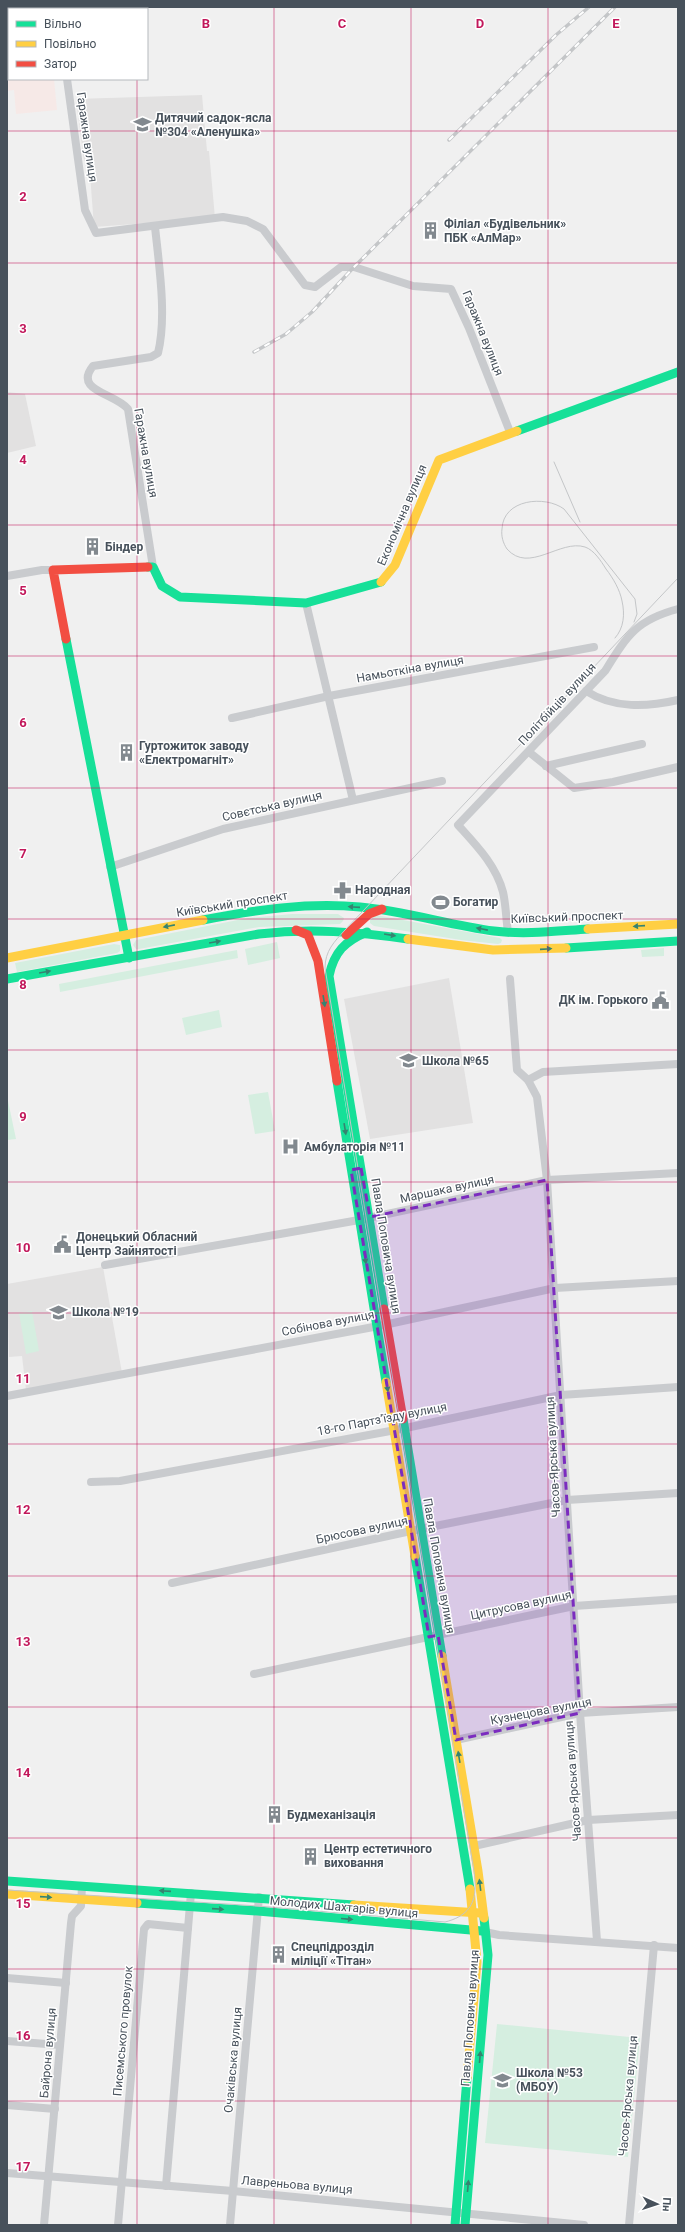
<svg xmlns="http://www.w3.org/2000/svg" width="685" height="2232" font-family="Roboto,sans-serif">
	<rect width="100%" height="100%" fill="#f0f0f0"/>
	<g fill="#e2e1e1">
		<polygon points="202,95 207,151 209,151 215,218 94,227 89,161 84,161 76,99"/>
		<polygon points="7,392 25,394 36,446 7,453"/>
		<polygon points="449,978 473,1123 370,1139 344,999"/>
		<polygon points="103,1267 122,1373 26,1390 22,1356 9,1357 7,1284"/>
	</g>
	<polygon fill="#f6e9e7" points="7,7 47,7 47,9 9,9 9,79 54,79 57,110 16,114 14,90 7,91"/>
	<g fill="#d5eee0">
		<polygon points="292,914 338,914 344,918 343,921 340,924 259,927 139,949 136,949 133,945 136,940 248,918"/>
		<polygon points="376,915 500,938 502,940 501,943 498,944 461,940 374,926 370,923 370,920"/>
		<polygon points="277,942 280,958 248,965 245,949"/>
		<polygon points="114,944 120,945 120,951 117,953 17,972 15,963"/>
		<polygon points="664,948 664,956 642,957 641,950"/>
		<polygon points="237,950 238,958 60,992 59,984"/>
		<polygon points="219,1010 222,1027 186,1035 182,1018"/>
		<polygon points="268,1092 275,1131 255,1134 248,1095"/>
		<polygon points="7,1096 16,1139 7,1140"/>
		<polygon points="32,1311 39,1351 26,1354 19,1313"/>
		<polygon points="497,2024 640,2038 628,2157 485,2143"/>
	</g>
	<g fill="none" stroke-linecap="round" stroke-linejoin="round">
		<g stroke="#c9cbce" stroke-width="8">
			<polyline points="60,7 60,9"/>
			<polyline points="67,79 85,210 96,233 223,217 247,221 263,229 305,285 315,287 341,267 354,267 413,286 451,289 469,328 510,432"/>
			<path d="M153,567L128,409C115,393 73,391 93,366L151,357L158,353C167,317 159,265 155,227"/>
			<polyline points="7,576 42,570 53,570"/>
			<polyline points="306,603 353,800"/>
			<path d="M586,691C614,709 647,707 678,700"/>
			<polyline points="232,718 329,696 594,647"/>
			<polyline points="529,752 574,788 613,782 678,767"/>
			<polyline points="546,766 642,744"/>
			<polyline points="110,867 223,829 442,781"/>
			<path d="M508,932C506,919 506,905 503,892C496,865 476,845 458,825L605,671C627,636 636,620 678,609"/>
			<polyline points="510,979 517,1070 528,1080 537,1097 547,1180 580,1713 597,1941"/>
			<polyline points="528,1080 543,1072 678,1064"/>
			<polyline points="105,1265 359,1220 547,1180 678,1173"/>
			<polyline points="7,1396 384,1325 555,1288 678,1281"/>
			<polyline points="91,1482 120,1481 401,1429 561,1395 678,1387"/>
			<polyline points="172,1583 420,1529 567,1500 678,1493"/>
			<polyline points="254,1674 574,1606 678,1599"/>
			<polyline points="456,1740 580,1713 678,1707"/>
			<polyline points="474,1846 588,1820 678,1815"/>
			<polyline points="485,1932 499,1935 678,1948"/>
			<polyline points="7,1978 66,1983"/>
			<polyline points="7,2041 60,2045"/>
			<polyline points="7,2105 55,2109"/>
			<polyline points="7,2173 233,2191 584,2225"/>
			<polyline points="166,2186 191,1893"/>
			<polyline points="44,2225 71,1923 72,1916 81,1906 82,1886"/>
			<polyline points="118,2225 144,1929 148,1924 188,1928"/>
			<polyline points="230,2225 259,1897"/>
			<polyline points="629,2225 654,1945"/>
		</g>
		<g stroke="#16e098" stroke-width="9">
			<polyline points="517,431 678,372"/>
			<polyline points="148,567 153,567 162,586 180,597 306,603 381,582"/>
			<polyline points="66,639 129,958"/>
			<path d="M203,920C255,910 308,902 360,907C405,911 449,925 494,931C525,935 557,931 588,929"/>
			<path d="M367,932C345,941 334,952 329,976L384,1309"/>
			<polyline points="566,948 678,941"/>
			<path d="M7,979L259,934C311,928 357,932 408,939"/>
			<polyline points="337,1081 386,1382"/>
			<polyline points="403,1419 442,1656"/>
			<polyline points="415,1556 470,1889"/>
			<polyline points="7,1881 354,1905"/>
			<polyline points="137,1903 258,1911 482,1931"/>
			<polyline points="455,2225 467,2078"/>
			<polyline points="465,2225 488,1955 484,1918"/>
		</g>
		<g stroke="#ffcf43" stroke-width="9">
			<polyline points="381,582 395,565 439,460 517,431"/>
			<polyline points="588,929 678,924"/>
			<polyline points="408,939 493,950 566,948"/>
			<polyline points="7,958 203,920"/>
			<polyline points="386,1382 415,1556"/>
			<polyline points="442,1656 478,1871 484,1918"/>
			<polyline points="7,1894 137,1903"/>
			<polyline points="354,1905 480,1913"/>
			<polyline points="467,2078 477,1962 470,1889"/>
		</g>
		<g stroke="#f24e42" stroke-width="9">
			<polyline points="66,639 53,570 148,567"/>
			<polyline points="296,930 308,935 318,961 337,1081"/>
			<polyline points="346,935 369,914 382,909"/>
			<polyline points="384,1309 403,1419"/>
		</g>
		<g stroke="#c4c6c8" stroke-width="1">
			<polyline points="554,462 580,522"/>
			<path d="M615,638C624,628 625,614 622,601C620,590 613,578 606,569C601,561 594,550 585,547C560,539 529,574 507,549C503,543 501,536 502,529C503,499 545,495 564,509L635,599L637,614L634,622"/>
			<path d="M7,1890L258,1906L445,1922C486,1912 475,1879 470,1847L325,968C325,951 334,942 345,930L678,578"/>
		</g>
		<defs>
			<g id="rail">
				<polyline points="449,140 556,35 589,7"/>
				<polyline points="254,352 286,334 312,312 354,267 615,7"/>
			</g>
		</defs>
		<use href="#rail" stroke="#c4c6c8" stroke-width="3.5"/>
		<use href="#rail" stroke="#fff" stroke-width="2" stroke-dasharray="6" stroke-linecap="butt"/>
	</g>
	<defs><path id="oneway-solid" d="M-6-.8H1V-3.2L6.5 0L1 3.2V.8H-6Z"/></defs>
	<g fill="#368370">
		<use href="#oneway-solid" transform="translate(354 907) rotate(-176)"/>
		<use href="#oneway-solid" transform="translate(169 926) rotate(169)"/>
		<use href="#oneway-solid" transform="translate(639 926) rotate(176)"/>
		<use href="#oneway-solid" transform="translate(482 929) rotate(-169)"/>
		<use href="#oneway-solid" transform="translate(390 935) rotate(9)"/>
		<use href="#oneway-solid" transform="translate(215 942) rotate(-10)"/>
		<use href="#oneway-solid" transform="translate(546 949) rotate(-4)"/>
		<use href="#oneway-solid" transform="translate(45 972) rotate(-10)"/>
		<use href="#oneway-solid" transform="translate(324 1001) rotate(81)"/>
		<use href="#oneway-solid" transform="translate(345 1129) rotate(81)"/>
		<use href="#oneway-solid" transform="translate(365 1258) rotate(80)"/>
		<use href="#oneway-solid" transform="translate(387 1386) rotate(80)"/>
		<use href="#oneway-solid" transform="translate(459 1757) rotate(-99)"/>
		<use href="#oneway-solid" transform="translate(480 1885) rotate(-97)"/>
		<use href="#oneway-solid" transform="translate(165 1891) rotate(-176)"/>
		<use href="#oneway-solid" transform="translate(46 1897) rotate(4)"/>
		<use href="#oneway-solid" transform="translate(218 1909) rotate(4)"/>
		<use href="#oneway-solid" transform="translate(347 1919) rotate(5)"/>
		<use href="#oneway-solid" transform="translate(480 2057) rotate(-85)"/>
		<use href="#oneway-solid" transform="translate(468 2186) rotate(-85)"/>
	</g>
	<path fill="#7b2cbf" fill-opacity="0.2" stroke="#7b2cbf" stroke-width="3" stroke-dasharray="8 5" stroke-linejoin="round" d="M361,1168L370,1217L547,1180L580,1713L456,1740L438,1635L429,1637L351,1170Z"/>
	<path fill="none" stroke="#c2185b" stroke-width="1" stroke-opacity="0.55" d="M137,7V9M274,7V2225M411,7V2225M548,7V2225M137,79V2225M7,131H678M7,263H678M7,394H678M7,525H678M7,656H678M7,788H678M7,919H678M7,1050H678M7,1182H678M7,1313H678M7,1444H678M7,1576H678M7,1707H678M7,1838H678M7,1969H678M7,2101H678"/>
	<defs>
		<symbol id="school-bare" viewBox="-9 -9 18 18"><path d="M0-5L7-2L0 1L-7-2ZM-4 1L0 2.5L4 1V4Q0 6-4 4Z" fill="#82898f" stroke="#fff" stroke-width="2.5" paint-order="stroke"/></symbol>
		<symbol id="building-bare" viewBox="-9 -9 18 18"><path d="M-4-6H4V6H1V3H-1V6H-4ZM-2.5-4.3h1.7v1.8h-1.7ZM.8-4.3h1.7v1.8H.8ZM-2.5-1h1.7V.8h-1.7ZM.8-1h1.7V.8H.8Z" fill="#82898f" stroke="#fff" stroke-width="2.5" paint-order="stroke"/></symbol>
		<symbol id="pharmacy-bare" viewBox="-9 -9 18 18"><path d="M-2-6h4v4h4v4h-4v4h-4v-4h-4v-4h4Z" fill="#82898f" stroke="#fff" stroke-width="2.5" paint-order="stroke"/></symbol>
		<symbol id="stadium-bare" viewBox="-9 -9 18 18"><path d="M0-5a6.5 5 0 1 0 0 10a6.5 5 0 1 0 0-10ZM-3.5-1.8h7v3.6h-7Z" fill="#82898f" stroke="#fff" stroke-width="2.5" paint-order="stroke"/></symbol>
		<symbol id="civic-bare" viewBox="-9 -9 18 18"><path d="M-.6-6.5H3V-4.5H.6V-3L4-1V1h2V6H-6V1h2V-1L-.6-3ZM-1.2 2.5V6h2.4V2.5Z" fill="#82898f" stroke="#fff" stroke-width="2.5" paint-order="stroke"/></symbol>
		<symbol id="hospital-bare" viewBox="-9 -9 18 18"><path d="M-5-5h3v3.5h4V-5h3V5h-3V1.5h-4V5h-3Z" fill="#82898f" stroke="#fff" stroke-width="2.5" paint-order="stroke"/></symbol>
	</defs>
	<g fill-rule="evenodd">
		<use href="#school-bare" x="130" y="112" width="25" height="25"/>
		<use href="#building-bare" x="418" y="218" width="25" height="25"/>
		<use href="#building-bare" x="80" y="534" width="25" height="25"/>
		<use href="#building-bare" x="114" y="740" width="25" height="25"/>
		<use href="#pharmacy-bare" x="330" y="878" width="25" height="25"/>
		<use href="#stadium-bare" x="428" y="890" width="25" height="25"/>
		<use href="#civic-bare" x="648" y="988" width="25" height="25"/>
		<use href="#school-bare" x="396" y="1048" width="25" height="25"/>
		<use href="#hospital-bare" x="278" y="1134" width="25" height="25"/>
		<use href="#civic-bare" x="50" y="1232" width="25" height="25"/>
		<use href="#school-bare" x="46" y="1300" width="25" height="25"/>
		<use href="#building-bare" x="262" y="1802" width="25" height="25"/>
		<use href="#building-bare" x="298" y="1844" width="25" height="25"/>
		<use href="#building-bare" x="266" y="1942" width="25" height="25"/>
		<use href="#school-bare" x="490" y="2068" width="25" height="25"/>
	</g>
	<g text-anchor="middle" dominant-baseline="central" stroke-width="3" stroke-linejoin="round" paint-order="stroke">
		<g font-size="12" font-weight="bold" fill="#47515b" stroke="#fff" text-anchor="start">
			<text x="155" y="118">Дитячий садок-ясла<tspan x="155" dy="14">№304 «Аленушка»</tspan></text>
			<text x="444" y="224">Філіал «Будівельник»<tspan x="444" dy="14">ПБК «АлМар»</tspan></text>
			<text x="105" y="547">Біндер</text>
			<text x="139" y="746">Гуртожиток заводу<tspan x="139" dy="14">«Електромагніт»</tspan></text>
			<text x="355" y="890">Народная</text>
			<text x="453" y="902">Богатир</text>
			<text x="648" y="1000" text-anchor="end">ДК ім. Горького</text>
			<text x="422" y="1061">Школа №65</text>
			<text x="304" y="1147">Амбулаторія №11</text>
			<text x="76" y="1237">Донецький Обласний<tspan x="76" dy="14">Центр Зайнятості</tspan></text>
			<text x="72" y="1312">Школа №19</text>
			<text x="287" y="1815">Будмеханізація</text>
			<text x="324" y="1849">Центр естетичного<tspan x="324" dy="14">виховання</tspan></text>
			<text x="291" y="1947">Спецпідрозділ<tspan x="291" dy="14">міліції «Тітан»</tspan></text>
			<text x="516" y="2073">Школа №53<tspan x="516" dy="14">(МБОУ)</tspan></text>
		</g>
		<g font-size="12" fill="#47515b" stroke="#fff">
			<text transform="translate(87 137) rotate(82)">Гаражна вулиця</text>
			<text transform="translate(483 333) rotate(68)">Гаражна вулиця</text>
			<text transform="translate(146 453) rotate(80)">Гаражна вулиця</text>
			<text transform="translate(402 515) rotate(-67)">Економічна вулиця</text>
			<text transform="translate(410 669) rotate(-10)">Намьоткіна вулиця</text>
			<text transform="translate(557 704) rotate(-47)">Політбійців вулиця</text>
			<text transform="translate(272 806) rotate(-13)">Совєтська вулиця</text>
			<text transform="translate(232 904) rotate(-9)">Київський проспект</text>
			<text transform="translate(567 917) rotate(-2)">Київський проспект</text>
			<text transform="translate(447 1189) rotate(-12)">Маршака вулиця</text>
			<text transform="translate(386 1246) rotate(81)">Павла Поповича вулиця</text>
			<text transform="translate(328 1323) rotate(-11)">Собінова вулиця</text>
			<text transform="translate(382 1419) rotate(-11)">18-го Партз’їзду вулиця</text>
			<text transform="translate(553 1457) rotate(-93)">Часов-Ярська вулиця</text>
			<text transform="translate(362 1530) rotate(-12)">Брюсова вулиця</text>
			<text transform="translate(439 1566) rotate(80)">Павла Поповича вулиця</text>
			<text transform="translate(521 1605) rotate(-12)">Цитрусова вулиця</text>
			<text transform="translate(541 1711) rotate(-11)">Кузнецова вулиця</text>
			<text transform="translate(573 1781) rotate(-94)">Часов-Ярська вулиця</text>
			<text transform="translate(344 1907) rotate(5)">Молодих Шахтарів вулиця</text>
			<text transform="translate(470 2018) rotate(-86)">Павла Поповича вулиця</text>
			<text transform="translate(123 2031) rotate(-85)">Писемського провулок</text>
			<text transform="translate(48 2053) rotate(-85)">Байрона вулиця</text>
			<text transform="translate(233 2060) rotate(-85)">Очаківська вулиця</text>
			<text transform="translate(628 2096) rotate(-85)">Часов-Ярська вулиця</text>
			<text transform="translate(297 2185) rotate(5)">Лавреньова вулиця</text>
		</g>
	</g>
	<g font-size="13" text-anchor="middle" font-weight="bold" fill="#c2185b" stroke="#fff" stroke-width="3" stroke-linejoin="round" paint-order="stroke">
		<text x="206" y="28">B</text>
		<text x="342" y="28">C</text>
		<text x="480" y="28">D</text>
		<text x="616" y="28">E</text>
		<text x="23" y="201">2</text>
		<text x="23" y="333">3</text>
		<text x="23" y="464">4</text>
		<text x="23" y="595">5</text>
		<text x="23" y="727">6</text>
		<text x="23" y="858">7</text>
		<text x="23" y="989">8</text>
		<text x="23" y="1121">9</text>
		<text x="23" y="1252">10</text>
		<text x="23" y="1383">11</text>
		<text x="23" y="1514">12</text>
		<text x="23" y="1646">13</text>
		<text x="23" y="1777">14</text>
		<text x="23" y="1908">15</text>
		<text x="23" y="2040">16</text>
		<text x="23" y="2171">17</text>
	</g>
	<rect width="685" height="2232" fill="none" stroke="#47515b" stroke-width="16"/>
	<rect x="8" y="8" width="140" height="72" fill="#ffffff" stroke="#b5b9bd"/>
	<rect x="16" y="21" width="20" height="6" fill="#16e098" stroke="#b5b9bd"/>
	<text x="44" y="28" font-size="12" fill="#47515b">Вільно</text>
	<rect x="16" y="41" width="20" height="6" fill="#ffcf43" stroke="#b5b9bd"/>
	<text x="44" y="48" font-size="12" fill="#47515b">Повільно</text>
	<rect x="16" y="61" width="20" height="6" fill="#f24e42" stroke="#b5b9bd"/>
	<text x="44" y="68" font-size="12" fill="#47515b">Затор</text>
	<g transform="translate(657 2204) rotate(93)" stroke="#ffffff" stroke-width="3" paint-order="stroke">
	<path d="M0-3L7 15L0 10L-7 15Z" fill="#47515b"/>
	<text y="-6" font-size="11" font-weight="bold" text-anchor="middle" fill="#47515b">Пн</text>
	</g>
</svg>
